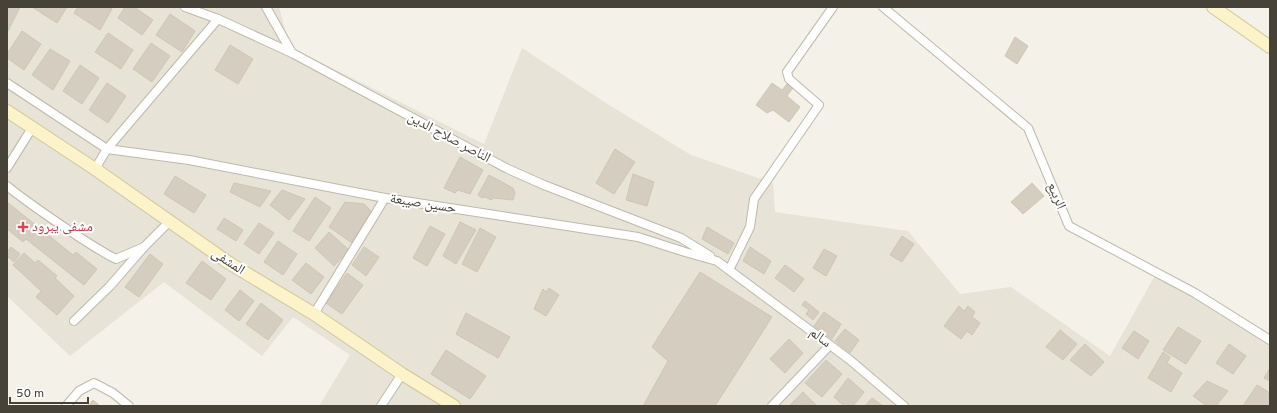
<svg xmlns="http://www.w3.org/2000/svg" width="1277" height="413" font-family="Overpass,'Noto Naskh Arabic',sans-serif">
	<rect width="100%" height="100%" fill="#f4f1e9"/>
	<polygon fill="#e7e3d7" points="7,7 279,7 290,47 484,144 522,48 606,103 691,155 773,183 775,212 908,231 960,294 1011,287 1110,356 1158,270 1270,335 1270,406 319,406 350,355 293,317 262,356 164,282 70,356 7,296"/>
	<g fill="#d5cdbf" stroke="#cfc6b2">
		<polygon points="7,7 20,7 8,31 7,30"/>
		<polygon points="32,7 67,7 57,23"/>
		<polygon points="78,7 109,7 112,9 100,30 74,13"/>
		<polygon points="125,7 134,7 153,20 142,35 118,18"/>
		<polygon points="170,14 195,31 182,52 156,35"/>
		<polygon points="22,31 41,44 24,70 7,58 7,54"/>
		<polygon points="108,33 133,50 121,69 95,52"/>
		<polygon points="1015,37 1028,46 1017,64 1005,56"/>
		<polygon points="151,43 170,56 152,82 133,69"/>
		<polygon points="230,45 253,59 238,84 215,70"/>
		<polygon points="50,49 70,61 53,90 32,75"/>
		<polygon points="80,65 99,78 82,104 63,91"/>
		<polygon points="107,83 126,96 108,123 89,110"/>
		<polygon points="772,83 782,90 787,84 793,88 787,96 800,107 789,122 773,110 767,113 756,105"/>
		<polygon points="615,149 635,162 614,194 596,183"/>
		<polygon points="460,157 483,170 470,194 458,190 455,193 444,188"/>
		<polygon points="633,174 654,182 647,206 626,200"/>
		<polygon points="489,175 513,188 515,193 513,200 494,198 491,200 485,197 482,198 478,195"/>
		<polygon points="175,176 206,195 194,213 164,194"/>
		<polygon points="234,183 271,191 260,207 230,192"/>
		<polygon points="1032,183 1044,196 1023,214 1011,202"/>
		<polygon points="282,190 305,199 289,220 270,205"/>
		<polygon points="315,197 331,208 309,241 293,231"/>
		<polygon points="7,202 73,255 76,252 97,269 84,285 26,239 23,242 7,229"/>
		<polygon points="345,202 364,204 371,211 352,243 329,227"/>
		<polygon points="224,218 243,230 236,241 217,229"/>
		<polygon points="460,222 476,230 456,264 443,256"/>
		<polygon points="259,223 274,233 259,254 244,244"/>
		<polygon points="430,226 445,234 427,266 413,258"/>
		<polygon points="707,227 734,243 728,254 702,239"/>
		<polygon points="480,228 496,237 477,272 462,264"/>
		<polygon points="329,232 349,250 334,266 315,248"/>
		<polygon points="902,236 914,244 902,262 890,255"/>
		<polygon points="278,241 297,254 283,275 264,262"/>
		<polygon points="11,247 20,254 14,262 7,256 7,252"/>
		<polygon points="364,247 379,257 366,276 352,265"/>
		<polygon points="750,247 771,261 764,274 743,261"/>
		<polygon points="824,249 837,256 826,276 813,268"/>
		<polygon points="24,253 35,263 38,260 57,276 55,278 74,296 57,315 36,297 41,291 13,265"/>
		<polygon points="150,254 163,264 139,297 125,287"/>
		<polygon points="202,261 226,279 211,300 186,283"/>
		<polygon points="306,263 324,277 311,294 292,280"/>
		<polygon points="785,265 804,279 794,292 775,278"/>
		<polygon points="700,272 772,317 715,406 643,406 668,361 652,347"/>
		<polygon points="347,273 363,285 342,314 326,303"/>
		<polygon points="549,288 559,295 546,316 534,309 543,289 546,292"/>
		<polygon points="240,290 254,301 239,321 225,310"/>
		<polygon points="805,301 819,312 813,320 806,314 809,310 802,305"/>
		<polygon points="261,303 283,320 268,340 246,324"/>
		<polygon points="959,306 964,311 968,306 975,312 972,317 980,323 972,335 967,331 961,339 944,326"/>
		<polygon points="824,312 841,324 832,339 814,326"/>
		<polygon points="466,313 510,337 498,358 456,334"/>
		<polygon points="1178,327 1201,341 1186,364 1163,350"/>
		<polygon points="845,329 859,340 850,353 835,341"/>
		<polygon points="1060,330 1077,344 1063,360 1046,347"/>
		<polygon points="1134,331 1149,341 1138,359 1122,348"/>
		<polygon points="789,339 803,353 785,373 770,359"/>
		<polygon points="1085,344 1104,362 1091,376 1070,360"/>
		<polygon points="1229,344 1246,356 1233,374 1216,363"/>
		<polygon points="446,350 486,376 470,399 431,374"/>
		<polygon points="1163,352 1170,357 1167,363 1182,373 1171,392 1148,378"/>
		<polygon points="826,360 842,374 822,397 805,383"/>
		<polygon points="1270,368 1270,381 1264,378"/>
		<polygon points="848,378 864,392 853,406 844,406 834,397"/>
		<polygon points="1207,381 1228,391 1216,406 1207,406 1193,396"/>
		<polygon points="1257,385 1270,393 1270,406 1243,406"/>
		<polygon points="803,392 817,406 790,405"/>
		<polygon points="872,398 883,406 865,406"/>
		<polygon points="93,400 100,406 88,406"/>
	</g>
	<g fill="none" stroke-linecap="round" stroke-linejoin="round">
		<defs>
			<g id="street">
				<polyline points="185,7 218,19 292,53 508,169 544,185 681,238 710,256"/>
				<polyline points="266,7 292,53"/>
				<polyline points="883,7 1028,128 1069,226 1195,293 1270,340"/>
				<polyline points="7,83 107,149 189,160 385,198 638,237 685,252 717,261 729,270 850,360 904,406"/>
				<polyline points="7,168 32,128"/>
				<polyline points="95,169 107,149 218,19"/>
				<path d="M7,186C27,202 49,217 70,231C85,241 100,251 116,259L144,247"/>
				<polyline points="729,270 750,227 754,199 819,105 789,79 787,72 833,7"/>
				<polyline points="314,314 385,198"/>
				<polyline points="74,321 110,286 144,247 170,221"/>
				<polyline points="66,406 79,391 94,383 113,393 129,406"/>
				<polyline points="381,406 402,374"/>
				<polyline points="772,406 830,345"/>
			</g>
			<g id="secondary">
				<polyline points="1213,7 1270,47"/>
				<polyline points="7,111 95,169 229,263 314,314 402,374 454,406"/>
			</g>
		</defs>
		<use href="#street" stroke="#bfb9ac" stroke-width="10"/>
		<use href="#secondary" stroke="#d1c69a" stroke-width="14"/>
		<use href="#street" stroke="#fff" stroke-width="8"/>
		<use href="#secondary" stroke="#fcf3ca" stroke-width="12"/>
	</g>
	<path fill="#e0444e" stroke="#fff" stroke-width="1.5" d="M21 221h4v4h4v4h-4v4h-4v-4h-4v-4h4z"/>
	<g text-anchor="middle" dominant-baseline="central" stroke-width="4" stroke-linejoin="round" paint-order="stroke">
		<g font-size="14" fill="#474237" stroke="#fff">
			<text transform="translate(449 138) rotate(28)">الناصر صلاح الدين</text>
			<text transform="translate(1056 196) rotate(67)">الربيع</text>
			<text transform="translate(423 204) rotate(9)">حسين صيبعة</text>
			<text transform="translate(228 262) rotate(33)">المشفى</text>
			<text transform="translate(820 338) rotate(37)">سالم</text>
		</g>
		<g font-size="14" fill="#be3a42" stroke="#fff" text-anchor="start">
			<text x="32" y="227">مشفى يبرود</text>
		</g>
	</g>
	<rect width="1277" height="413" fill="none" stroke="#474237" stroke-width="16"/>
	<path d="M10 397v6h78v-6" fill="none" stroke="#474237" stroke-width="2"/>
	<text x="16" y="397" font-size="12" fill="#474237" stroke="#ffffff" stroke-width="3" paint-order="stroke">50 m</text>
</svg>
